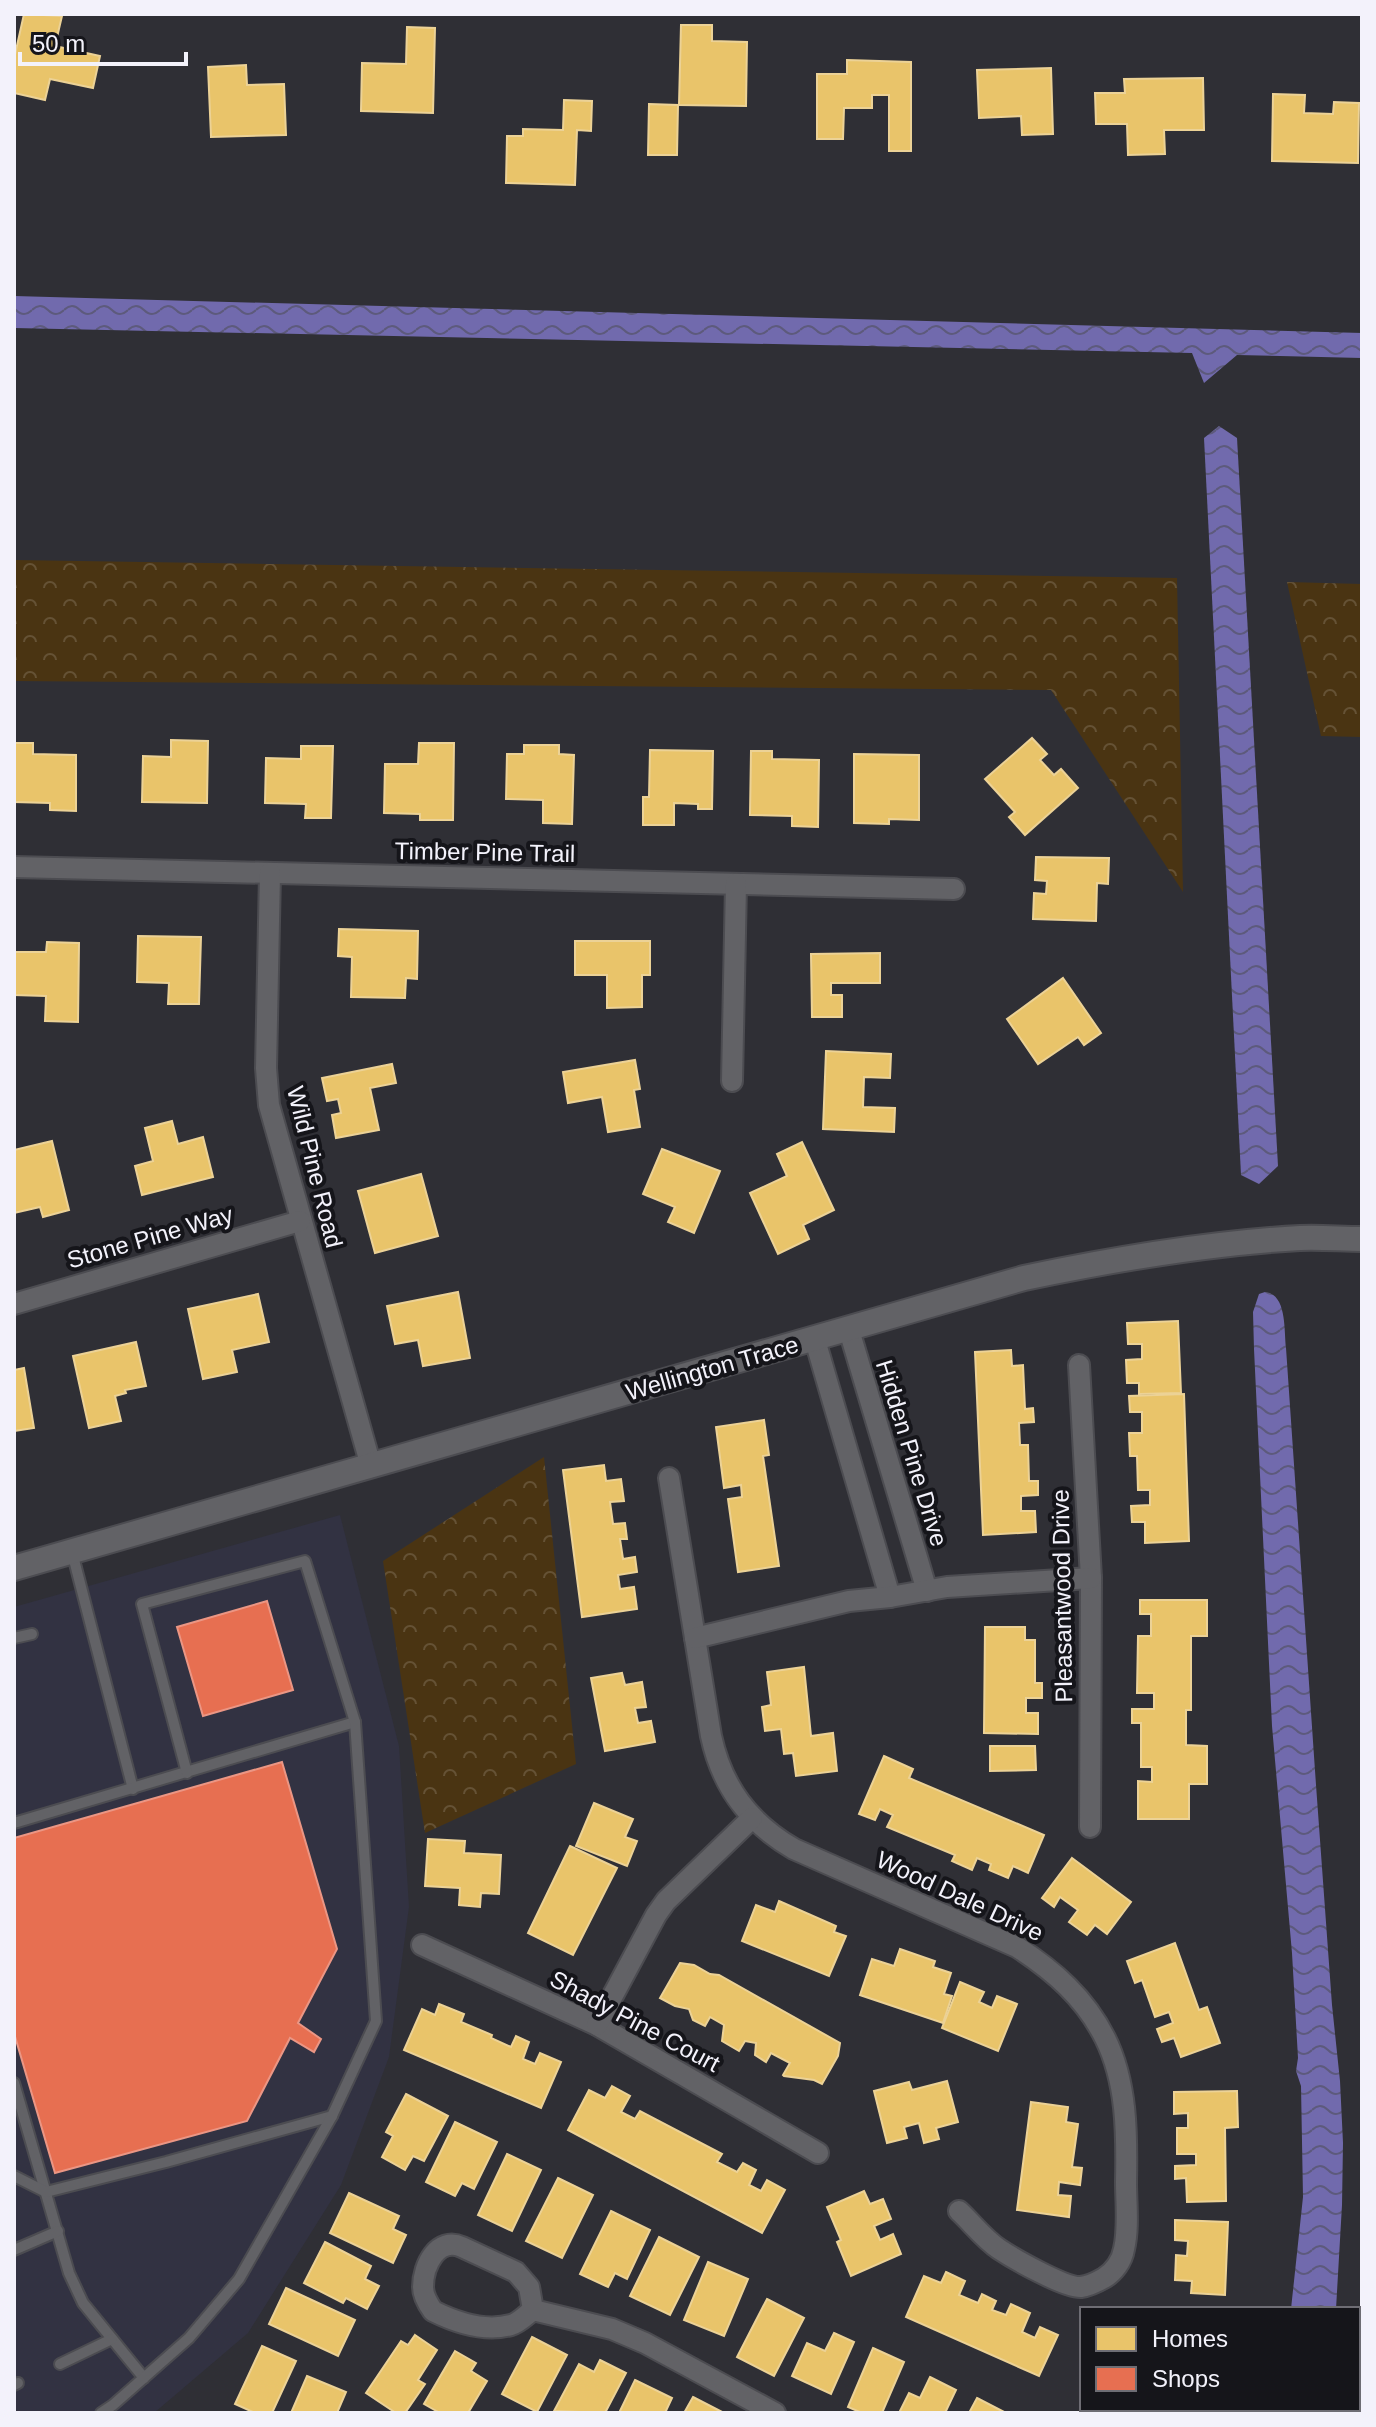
<svg xmlns="http://www.w3.org/2000/svg" width="1376" height="2427" font-family="Helvetica,sans-serif">
	<defs>
		<pattern id="forest-crowns" width="20" height="18" patternUnits="userSpaceOnUse" patternTransform="scale(2)"><rect width="20" height="18" fill="#4a3412"/><path d="M2 6a3 3 0 1 1 6 0M12 15a3 3 0 1 1 6 0" fill="none" stroke="#655235"/></pattern>
		<pattern id="water-waves" width="16" height="10" patternUnits="userSpaceOnUse" patternTransform="scale(2)"><rect width="16" height="10" fill="#716aad"/><path d="M0 5q4-4 8 0t8 0" fill="none" stroke="#5d5a7c"/></pattern>
	</defs>
	<rect width="100%" height="100%" fill="#2f2f35"/>
	<polygon fill="#323242" points="340,1515 399,1746 409,1907 389,2057 341,2185 248,2333 154,2413 14,2413 14,1607"/>
	<g fill="url(#forest-crowns)">
		<polygon points="14,560 1177,578 1183,892 1051,690 14,681"/>
		<polygon points="1287,582 1362,584 1362,737 1321,736"/>
		<polygon points="544,1457 576,1764 425,1833 383,1561"/>
	</g>
	<g fill="url(#water-waves)">
		<polygon points="14,296 1362,333 1362,358 1237,355 1204,383 1192,353 14,328"/>
		<polygon points="1219,426 1237,438 1278,1166 1259,1184 1241,1175 1204,438"/>
		<path d="M1265,1292C1287,1294 1284,1330 1286,1348L1316,1785L1332,2005L1340,2081L1343,2143L1342,2205L1336,2309H1291L1303,2197L1301,2086L1296,2071L1298,2058L1292,1953L1272,1726L1254,1349L1253,1312L1259,1294Z"/>
	</g>
	<g fill="#e9c46a" stroke="#ecd296" stroke-width="2">
		<polygon points="24,14 62,16 55,46 100,56 93,88 50,79 45,100 14,93 14,59"/>
		<polygon points="681,25 712,25 712,41 747,42 746,106 679,105"/>
		<polygon points="407,27 435,28 433,113 361,111 362,63 406,64"/>
		<polygon points="847,60 911,62 911,151 889,151 889,95 872,95 872,108 844,108 843,139 817,139 817,74 847,74"/>
		<polygon points="246,65 247,85 284,84 286,135 211,137 208,67"/>
		<polygon points="1051,68 1053,134 1022,135 1021,116 979,118 977,70"/>
		<polygon points="1203,78 1204,130 1164,130 1165,154 1128,155 1127,124 1096,124 1095,93 1125,93 1124,79"/>
		<polygon points="1273,94 1305,95 1304,113 1333,114 1334,102 1359,103 1358,163 1272,161"/>
		<polygon points="564,100 592,101 591,131 577,130 575,185 506,183 507,136 523,136 523,129 563,130"/>
		<polygon points="649,104 678,105 677,155 648,155"/>
		<polygon points="1032,738 1047,754 1040,760 1054,775 1061,769 1078,788 1025,835 1009,817 1015,812 985,779"/>
		<polygon points="171,740 208,741 207,803 142,802 143,756 171,757"/>
		<polygon points="14,743 33,743 33,754 76,755 76,811 50,810 50,803 14,802"/>
		<polygon points="419,743 454,743 453,820 420,820 420,814 384,813 385,764 418,764"/>
		<polygon points="524,745 559,745 559,754 574,755 572,824 543,823 543,800 506,799 507,754 524,754"/>
		<polygon points="301,746 333,746 331,818 305,818 306,804 265,803 266,758 301,759"/>
		<polygon points="650,750 713,751 712,809 698,809 698,804 674,803 674,825 643,825 643,797 649,797"/>
		<polygon points="751,751 772,751 772,759 819,760 818,827 792,826 792,816 750,815"/>
		<polygon points="854,754 919,755 919,820 889,819 889,824 854,823"/>
		<polygon points="1036,857 1109,858 1108,884 1097,883 1096,921 1033,919 1034,893 1046,894 1047,881 1035,880"/>
		<polygon points="339,929 418,931 417,979 406,978 405,998 351,997 352,957 338,956"/>
		<polygon points="138,936 201,937 199,1004 168,1004 169,983 137,982"/>
		<polygon points="575,941 650,941 650,975 642,975 642,1007 607,1008 607,975 575,975"/>
		<polygon points="47,942 79,943 78,1022 45,1021 46,996 14,995 14,952 46,952"/>
		<polygon points="880,953 880,983 831,983 831,995 842,995 842,1017 812,1017 811,954"/>
		<polygon points="1063,978 1101,1033 1084,1045 1078,1037 1038,1064 1007,1019"/>
		<polygon points="826,1051 891,1054 890,1078 864,1077 863,1107 895,1108 894,1132 823,1129"/>
		<polygon points="635,1060 640,1089 634,1090 640,1127 608,1132 602,1097 568,1103 563,1072"/>
		<polygon points="392,1064 396,1083 370,1088 379,1130 336,1138 332,1115 341,1113 338,1099 327,1101 322,1078"/>
		<polygon points="172,1121 178,1144 203,1137 213,1177 142,1195 135,1166 153,1161 145,1128"/>
		<polygon points="52,1141 69,1210 43,1217 40,1207 14,1213 14,1150"/>
		<polygon points="802,1142 834,1210 803,1225 809,1239 778,1254 750,1193 787,1176 777,1154"/>
		<polygon points="662,1149 720,1171 694,1233 668,1222 675,1207 643,1194"/>
		<polygon points="421,1174 438,1236 375,1253 358,1191"/>
		<polygon points="458,1292 470,1358 423,1366 418,1340 395,1344 387,1306"/>
		<polygon points="258,1294 269,1342 232,1350 237,1372 203,1379 188,1309"/>
		<polygon points="1178,1321 1181,1393 1139,1394 1139,1383 1127,1383 1126,1360 1142,1359 1142,1344 1128,1344 1127,1323"/>
		<polygon points="136,1342 146,1386 125,1390 126,1393 115,1396 121,1421 89,1428 73,1356"/>
		<polygon points="1011,1350 1012,1366 1023,1365 1025,1409 1033,1408 1034,1422 1019,1423 1020,1445 1028,1445 1029,1481 1038,1481 1038,1495 1021,1496 1021,1511 1035,1511 1036,1532 983,1535 975,1352"/>
		<polygon points="24,1368 34,1428 14,1431 14,1370"/>
		<polygon points="1184,1394 1189,1541 1145,1543 1145,1522 1132,1522 1131,1506 1150,1505 1150,1490 1138,1490 1137,1456 1130,1456 1129,1433 1142,1433 1142,1412 1130,1412 1129,1396"/>
		<polygon points="764,1420 769,1455 763,1456 779,1566 738,1572 728,1499 742,1497 741,1485 724,1488 716,1427"/>
		<polygon points="604,1465 606,1481 621,1479 624,1501 610,1502 613,1524 625,1523 627,1539 620,1539 623,1559 635,1557 637,1572 618,1575 620,1589 634,1587 637,1609 582,1617 563,1470"/>
		<polygon points="1140,1600 1207,1600 1207,1636 1191,1636 1191,1710 1186,1710 1186,1745 1207,1746 1207,1784 1189,1784 1189,1819 1138,1819 1138,1781 1152,1782 1152,1767 1141,1767 1141,1723 1132,1723 1132,1709 1154,1709 1154,1693 1137,1693 1138,1636 1151,1636 1151,1614 1140,1614"/>
		<polygon points="985,1627 1025,1627 1025,1640 1035,1640 1035,1683 1042,1683 1042,1698 1026,1698 1026,1713 1038,1713 1038,1734 984,1733"/>
		<polygon points="804,1667 811,1736 833,1733 837,1771 796,1776 793,1753 784,1754 781,1729 765,1731 762,1707 771,1705 767,1672"/>
		<polygon points="622,1673 625,1685 642,1682 646,1707 635,1708 638,1723 651,1721 655,1742 605,1751 591,1678"/>
		<polygon points="990,1746 1035,1746 1036,1770 990,1771"/>
		<polygon points="884,1756 913,1769 909,1778 1044,1835 1028,1873 1013,1866 1008,1878 989,1870 991,1864 977,1858 972,1870 952,1861 955,1855 887,1827 893,1815 880,1809 875,1820 859,1814"/>
		<polygon points="594,1803 633,1819 625,1837 637,1841 627,1866 576,1846"/>
		<polygon points="428,1839 465,1841 464,1853 501,1855 499,1894 481,1893 480,1907 459,1905 460,1888 425,1886"/>
		<polygon points="570,1846 617,1868 573,1955 528,1933"/>
		<polygon points="1072,1858 1131,1902 1107,1934 1095,1925 1087,1935 1069,1922 1078,1910 1060,1897 1054,1907 1042,1898"/>
		<polygon points="779,1901 836,1926 834,1932 846,1936 829,1976 742,1941 756,1905 775,1912"/>
		<polygon points="1175,1943 1199,2010 1207,2007 1220,2043 1181,2057 1174,2038 1162,2042 1157,2029 1173,2023 1169,2012 1155,2017 1142,1980 1135,1983 1127,1961"/>
		<polygon points="900,1949 935,1961 933,1967 951,1973 944,1994 952,1996 943,2023 860,1995 872,1959 894,1966"/>
		<polygon points="680,1963 694,1965 710,1974 719,1975 840,2043 838,2056 822,2084 814,2080 784,2076 783,2075 790,2063 771,2053 766,2062 755,2055 756,2043 745,2041 739,2051 722,2041 724,2025 710,2017 705,2026 693,2020 689,2009 675,2006 660,1998"/>
		<polygon points="960,1982 984,1992 979,2002 992,2008 997,1996 1017,2004 998,2051 942,2028"/>
		<polygon points="439,2004 464,2014 461,2022 492,2035 491,2038 511,2047 516,2036 529,2042 523,2059 535,2064 540,2053 561,2062 541,2108 404,2050 422,2009 435,2015"/>
		<polygon points="947,2081 958,2122 936,2128 939,2139 924,2143 919,2123 904,2127 907,2138 887,2143 874,2091 909,2082 912,2090"/>
		<polygon points="612,2086 630,2096 621,2112 635,2119 640,2111 722,2154 717,2162 737,2172 743,2163 756,2170 749,2185 761,2191 767,2180 785,2190 762,2233 568,2130 589,2090 605,2098"/>
		<polygon points="1237,2091 1238,2127 1225,2128 1226,2201 1187,2202 1186,2178 1175,2179 1175,2166 1196,2165 1196,2154 1177,2154 1177,2128 1188,2128 1188,2113 1174,2114 1174,2092"/>
		<polygon points="406,2094 448,2116 424,2161 413,2156 405,2170 382,2157 393,2136 386,2132"/>
		<polygon points="1031,2102 1068,2107 1066,2122 1078,2124 1072,2167 1082,2168 1080,2185 1059,2182 1058,2195 1071,2196 1069,2217 1017,2210"/>
		<polygon points="455,2122 497,2142 474,2189 462,2183 455,2196 426,2182"/>
		<polygon points="507,2154 541,2170 512,2231 478,2215"/>
		<polygon points="558,2178 593,2195 562,2258 526,2241"/>
		<polygon points="864,2191 870,2204 883,2199 891,2219 874,2226 880,2240 893,2234 901,2254 851,2276 837,2242 841,2240 827,2207"/>
		<polygon points="349,2193 399,2216 393,2229 406,2235 393,2263 330,2233"/>
		<polygon points="611,2211 650,2230 627,2279 615,2273 608,2287 580,2274"/>
		<polygon points="1175,2220 1228,2222 1225,2295 1191,2293 1192,2281 1175,2280 1176,2255 1187,2256 1188,2241 1175,2240"/>
		<polygon points="659,2237 699,2257 670,2315 630,2296"/>
		<polygon points="325,2242 371,2266 365,2279 379,2286 367,2309 346,2298 343,2303 304,2283"/>
		<polygon points="708,2262 748,2279 724,2336 684,2320"/>
		<polygon points="946,2272 965,2281 959,2295 978,2303 982,2294 996,2301 992,2310 1006,2315 1011,2304 1030,2313 1022,2332 1035,2338 1040,2327 1058,2335 1039,2376 906,2317 924,2276 941,2283"/>
		<polygon points="286,2288 355,2320 338,2356 269,2324"/>
		<polygon points="767,2299 804,2318 774,2376 737,2357"/>
		<polygon points="834,2333 854,2342 831,2394 792,2376 807,2343 825,2351"/>
		<polygon points="415,2335 437,2350 418,2380 425,2384 405,2413 396,2413 366,2393 401,2341 408,2345"/>
		<polygon points="532,2337 567,2355 537,2412 502,2394"/>
		<polygon points="262,2346 296,2361 272,2413 255,2413 235,2404"/>
		<polygon points="873,2348 904,2362 882,2413 862,2413 848,2407"/>
		<polygon points="455,2351 476,2363 471,2371 487,2381 468,2413 440,2413 424,2404"/>
		<polygon points="600,2360 626,2373 605,2413 554,2411 579,2364 594,2372"/>
		<polygon points="307,2376 346,2392 337,2413 291,2413"/>
		<polygon points="930,2377 956,2390 945,2413 899,2413 909,2393 920,2398"/>
		<polygon points="635,2380 672,2398 665,2413 619,2413"/>
		<polygon points="693,2397 724,2413 684,2413"/>
		<polygon points="977,2398 1006,2413 969,2413"/>
	</g>
	<g fill="#e76f51" stroke="#eb9684" stroke-width="2">
		<polygon points="267,1601 293,1690 203,1716 177,1627"/>
		<polygon points="282,1762 337,1949 298,2023 321,2039 314,2052 290,2038 247,2121 55,2173 14,2033 14,1838"/>
	</g>
	<g fill="none" stroke-linecap="round" stroke-linejoin="round">
		<defs>
			<g id="service">
				<polyline points="72,1552 133,1789"/>
				<polyline points="14,1638 32,1634"/>
				<polyline points="14,1823 355,1722"/>
				<polyline points="14,2083 69,2273 83,2303 144,2378"/>
				<polyline points="14,2176 46,2192 166,2162 332,2116"/>
				<polyline points="14,2250 58,2231"/>
				<polyline points="60,2364 112,2339"/>
				<polyline points="14,2385 18,2383"/>
				<polyline points="101,2413 113,2405 189,2338 239,2279 332,2116 376,2021 355,1722 305,1561 142,1604 187,1773"/>
			</g>
			<g id="minor">
				<polyline points="14,867 954,889"/>
				<polyline points="270,873 266,1068 269,1105 371,1466"/>
				<polyline points="732,1081 736,884"/>
				<polyline points="14,1304 300,1221"/>
				<polyline points="849,1330 927,1591"/>
				<polyline points="815,1340 890,1597"/>
				<polyline points="1079,1365 1091,1578 1090,1827"/>
				<path d="M669,1478L711,1736C722,1787 749,1823 794,1849L1017,1947C1054,1971 1085,1998 1105,2038C1127,2082 1127,2134 1126,2182C1126,2203 1129,2228 1124,2249C1122,2261 1114,2272 1104,2278C1097,2282 1089,2286 1081,2287C1065,2288 1014,2259 999,2249C984,2239 972,2223 959,2211"/>
				<polyline points="695,1638 849,1601 890,1597 947,1587 1091,1578"/>
				<polyline points="422,1945 597,2025 818,2153"/>
				<polyline points="597,2025 656,1915 666,1901 752,1818"/>
				<path d="M533,2310C526,2315 519,2323 511,2325C485,2332 457,2323 433,2311C428,2304 423,2296 423,2287C423,2265 438,2236 462,2247L516,2272L529,2287L533,2310L612,2329L645,2343L775,2413"/>
			</g>
			<path id="tertiary" d="M14,1568L1024,1278C1115,1259 1207,1243 1300,1238C1320,1237 1342,1239 1362,1239"/>
		</defs>
		<use href="#service" stroke="#4c4c51" stroke-width="14"/>
		<use href="#minor" stroke="#4c4c51" stroke-width="24"/>
		<use href="#tertiary" stroke="#4c4c51" stroke-width="28"/>
		<use href="#service" stroke="#626266" stroke-width="10"/>
		<use href="#minor" stroke="#626266" stroke-width="20"/>
		<use href="#tertiary" stroke="#626266" stroke-width="24"/>
	</g>
	<g text-anchor="middle" dominant-baseline="central" stroke-width="8" stroke-linejoin="round" paint-order="stroke">
		<g font-size="24" fill="#f3f2fb" stroke="#15151a">
			<text transform="translate(485 852) rotate(1)">Timber Pine Trail</text>
			<text transform="translate(315 1167) rotate(76)">Wild Pine Road</text>
			<text transform="translate(150 1237) rotate(-16)">Stone Pine Way</text>
			<text transform="translate(712 1368) rotate(-16)">Wellington Trace</text>
			<text transform="translate(912 1453) rotate(73)">Hidden Pine Drive</text>
			<text transform="translate(1062 1596) rotate(-91)">Pleasantwood Drive</text>
			<text transform="translate(960 1896) rotate(25)">Wood Dale Drive</text>
			<text transform="translate(635 2021) rotate(28)">Shady Pine Court</text>
		</g>
	</g>
	<rect width="1376" height="2427" fill="none" stroke="#f3f2fb" stroke-width="32"/>
	<rect x="1080" y="2307" width="280" height="104" fill="#15151a" stroke="#6e6d74" stroke-width="2"/>
	<rect x="1096" y="2327" width="40" height="24" fill="#e9c46a" stroke="#6e6d74" stroke-width="2"/>
	<text x="1152" y="2347" font-size="24" fill="#f3f2fb">Homes</text>
	<rect x="1096" y="2367" width="40" height="24" fill="#e76f51" stroke="#6e6d74" stroke-width="2"/>
	<text x="1152" y="2387" font-size="24" fill="#f3f2fb">Shops</text>
	<path d="M20 52v12h166v-12" fill="none" stroke="#f3f2fb" stroke-width="4"/>
	<text x="32" y="52" font-size="24" fill="#f3f2fb" stroke="#15151a" stroke-width="6" paint-order="stroke">50 m</text>
</svg>
